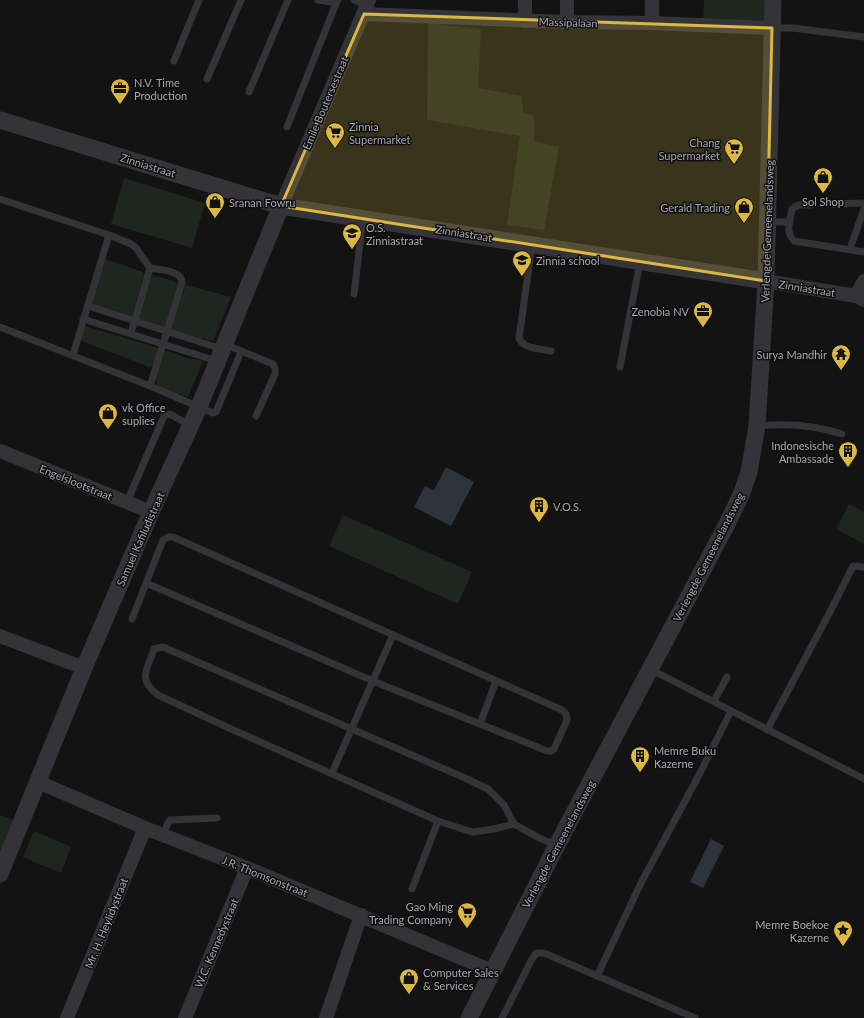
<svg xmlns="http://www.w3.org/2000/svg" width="864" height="1018" font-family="Lato,sans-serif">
	<rect width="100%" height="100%" fill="#131314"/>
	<g fill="#1f2620">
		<polygon points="704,0 768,0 766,24 703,21"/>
		<polygon points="428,23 481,29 478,88 522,96 523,112 534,116 534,141 559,147 544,230 507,225 520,136 427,120"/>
		<polygon points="124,178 205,203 192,248 111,224"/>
		<polygon points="105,259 143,272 144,274 132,316 128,317 92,304 92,298"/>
		<polygon points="152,275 174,281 178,284 166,328 138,320 150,277"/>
		<polygon points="186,285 231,297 213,341 202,338 200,341 172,331 172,324"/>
		<polygon points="84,327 88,327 158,348 159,352 154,365 149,367 82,341 80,336"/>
		<path d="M164,351C173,351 179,356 187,358C193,359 197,359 203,361L188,397L179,394L178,397L157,388L156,375Z"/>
		<polygon points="849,504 864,512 864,544 836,529"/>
		<polygon points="343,515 472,572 458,604 329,546"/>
		<polygon points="0,815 13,820 0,852"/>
		<polygon points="34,831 71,847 61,873 23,857"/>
	</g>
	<g fill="#2d343b">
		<polygon points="446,467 474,482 451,526 414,507 425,486 434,490"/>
		<polygon points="711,839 724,846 703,888 690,882"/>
	</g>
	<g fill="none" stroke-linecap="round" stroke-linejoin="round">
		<g stroke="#343438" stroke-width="7">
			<polyline points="318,0 331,2 338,0"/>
			<polyline points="354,0 367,5"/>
			<polyline points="772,28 793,28 864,37"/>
			<polyline points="174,61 199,0"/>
			<polyline points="207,79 241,0"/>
			<polyline points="249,92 288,0"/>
			<polyline points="287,127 337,1"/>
			<polyline points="0,199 109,235 131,244 136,248 150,268"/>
			<polyline points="830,204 864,203"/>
			<path d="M811,205H798L792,209C790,221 785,231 794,241L864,252"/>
			<polyline points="768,222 790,222"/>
			<path d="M532,245L519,338C523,349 541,349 551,351"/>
			<polyline points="850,249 864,209"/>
			<polyline points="354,294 363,218"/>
			<polyline points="88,306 222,349"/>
			<polyline points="83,319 217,361"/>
			<polyline points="0,327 150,386 213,413 216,412 241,352"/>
			<path d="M131,333L150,268C160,270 182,270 182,283L150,386"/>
			<polyline points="224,344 273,364 275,369 275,374 256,416"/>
			<polyline points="73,355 109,235"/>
			<polyline points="620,367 640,262"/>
			<path d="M757,426C785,423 815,425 842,434"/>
			<polyline points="127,502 164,416 170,414 191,426"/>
			<polyline points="132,619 163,540 168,537 173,537 562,710 566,714 567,720 554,749 551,751 547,751 373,681 146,583"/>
			<polyline points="650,669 864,779"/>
			<polyline points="714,701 727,677"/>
			<polyline points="480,724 496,681"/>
			<polyline points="767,730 832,608 853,566 864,567"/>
			<polyline points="332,773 393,635"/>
			<path d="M514,824L504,805L488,789L465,778L163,647L154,649C147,670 137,679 158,695L229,728L438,821L472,832L494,829L514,824L541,839L557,845"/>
			<polyline points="163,834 168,823 170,820 217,818"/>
			<polyline points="412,889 438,821"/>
			<polyline points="597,976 641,883 699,775 731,711"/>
			<polyline points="502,1018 531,961 536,953 544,953 695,1018"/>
		</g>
		<g stroke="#343438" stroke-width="14">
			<polyline points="364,14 567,22 652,23 772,28"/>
			<polyline points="525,21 525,0"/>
			<polyline points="567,22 567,0"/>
			<polyline points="652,23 652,0"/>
			<polyline points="281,206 369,0"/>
			<polyline points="766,281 856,296 864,300"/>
			<polyline points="856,296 864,281"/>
			<polyline points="0,451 151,512"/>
			<polyline points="0,636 84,668"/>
			<polyline points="38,782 145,828 247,868 492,971"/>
			<polyline points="67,1018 145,828"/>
			<polyline points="185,1018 247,868"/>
			<polyline points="326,1018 361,915"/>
		</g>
		<g stroke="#343438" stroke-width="17">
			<polyline points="0,120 281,206 766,281"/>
			<polyline points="0,874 84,668 151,512 199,407 281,206"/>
			<polyline points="469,1018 557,845 727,524 741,495 749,472 757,426 766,281 773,0"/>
		</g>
	</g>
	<path fill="#dcb742" fill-opacity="0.2" stroke="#dcb742" stroke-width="3" stroke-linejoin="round" d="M364,14L772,28L766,281L281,206Z"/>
	<defs>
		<symbol id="office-pin" viewBox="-11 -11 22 30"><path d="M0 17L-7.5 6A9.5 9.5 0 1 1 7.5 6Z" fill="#dcb742" stroke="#0e0e0f"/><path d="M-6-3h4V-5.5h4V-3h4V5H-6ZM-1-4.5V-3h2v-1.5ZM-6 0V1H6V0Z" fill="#111"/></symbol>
		<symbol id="supermarket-pin" viewBox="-11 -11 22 30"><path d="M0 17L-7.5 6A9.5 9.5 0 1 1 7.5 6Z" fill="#dcb742" stroke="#0e0e0f"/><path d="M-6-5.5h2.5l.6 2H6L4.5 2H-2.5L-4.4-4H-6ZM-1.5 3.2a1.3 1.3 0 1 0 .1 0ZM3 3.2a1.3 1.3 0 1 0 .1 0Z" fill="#111"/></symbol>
		<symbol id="shop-pin" viewBox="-11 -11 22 30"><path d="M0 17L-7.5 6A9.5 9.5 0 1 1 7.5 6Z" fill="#dcb742" stroke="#0e0e0f"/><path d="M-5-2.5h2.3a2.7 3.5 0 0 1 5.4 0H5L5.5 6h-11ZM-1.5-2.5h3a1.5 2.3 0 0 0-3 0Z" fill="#111"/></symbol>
		<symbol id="school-pin" viewBox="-11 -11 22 30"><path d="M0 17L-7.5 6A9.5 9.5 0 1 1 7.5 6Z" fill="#dcb742" stroke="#0e0e0f"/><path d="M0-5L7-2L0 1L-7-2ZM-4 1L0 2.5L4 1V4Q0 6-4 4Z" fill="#111"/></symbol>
		<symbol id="temple-pin" viewBox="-11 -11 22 30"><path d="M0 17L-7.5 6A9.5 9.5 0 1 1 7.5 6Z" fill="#dcb742" stroke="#0e0e0f"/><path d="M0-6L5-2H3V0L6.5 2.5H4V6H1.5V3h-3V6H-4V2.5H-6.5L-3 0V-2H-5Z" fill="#111"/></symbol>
		<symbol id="building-pin" viewBox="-11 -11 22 30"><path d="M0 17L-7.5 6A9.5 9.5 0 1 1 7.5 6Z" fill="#dcb742" stroke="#0e0e0f"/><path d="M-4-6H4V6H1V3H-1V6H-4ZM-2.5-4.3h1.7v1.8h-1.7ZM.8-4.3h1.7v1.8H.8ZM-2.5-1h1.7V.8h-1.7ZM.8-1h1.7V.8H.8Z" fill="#111"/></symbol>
		<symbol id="sight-pin" viewBox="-11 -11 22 30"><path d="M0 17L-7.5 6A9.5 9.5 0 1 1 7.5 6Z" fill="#dcb742" stroke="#0e0e0f"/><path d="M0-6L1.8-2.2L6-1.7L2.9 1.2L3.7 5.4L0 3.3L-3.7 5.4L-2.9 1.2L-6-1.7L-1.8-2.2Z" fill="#111"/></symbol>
	</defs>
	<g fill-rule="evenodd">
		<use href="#office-pin" x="109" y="77" width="22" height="30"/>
		<use href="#supermarket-pin" x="324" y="121" width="22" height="30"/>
		<use href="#supermarket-pin" x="723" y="137" width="22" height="30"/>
		<use href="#shop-pin" x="812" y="166" width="22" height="30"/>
		<use href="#shop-pin" x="204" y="191" width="22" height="30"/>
		<use href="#shop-pin" x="733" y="196" width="22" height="30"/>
		<use href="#school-pin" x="341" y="222" width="22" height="30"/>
		<use href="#school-pin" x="511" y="249" width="22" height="30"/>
		<use href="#office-pin" x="692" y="300" width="22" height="30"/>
		<use href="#temple-pin" x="830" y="343" width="22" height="30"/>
		<use href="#shop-pin" x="97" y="402" width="22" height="30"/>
		<use href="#building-pin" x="837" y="440" width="22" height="30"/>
		<use href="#building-pin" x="528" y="495" width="22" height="30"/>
		<use href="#building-pin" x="629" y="745" width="22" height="30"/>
		<use href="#supermarket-pin" x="456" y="901" width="22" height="30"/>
		<use href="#sight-pin" x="832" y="919" width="22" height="30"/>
		<use href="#shop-pin" x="398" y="967" width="22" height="30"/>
	</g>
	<g text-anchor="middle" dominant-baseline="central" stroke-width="3" stroke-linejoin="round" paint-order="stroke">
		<g font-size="11" fill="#a6a8b3" stroke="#0e0e0f">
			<text transform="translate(568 22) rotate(2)">Massipalaan</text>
			<text transform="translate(325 103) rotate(-67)">Emile Boutersestraat</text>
			<text transform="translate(148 165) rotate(17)">Zinniastraat</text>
			<text transform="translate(767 231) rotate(-88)">Verlengde Gemeenelandsweg</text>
			<text transform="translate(464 233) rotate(9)">Zinniastraat</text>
			<text transform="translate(807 288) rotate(9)">Zinniastraat</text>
			<text transform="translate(76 482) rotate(22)">Engelslootstraat</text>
			<text transform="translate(140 539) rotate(-66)">Samuel Kafiludistraat</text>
			<text transform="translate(708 557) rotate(-63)">Verlengde Gemeenelandsweg</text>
			<text transform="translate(558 844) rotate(-62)">Verlengde Gemeenelandsweg</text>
			<text transform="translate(265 876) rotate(22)">J.R. Thomsonstraat</text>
			<text transform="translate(106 923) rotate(-68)">Mr. H. Heylidystraat</text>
			<text transform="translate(216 943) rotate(-67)">W.C. Kennedystraat</text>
		</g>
		<g font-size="11" fill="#a6a8b3" stroke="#0e0e0f" text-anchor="start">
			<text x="134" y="82">N.V. Time<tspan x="134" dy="13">Production</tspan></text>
			<text x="349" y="126">Zinnia<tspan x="349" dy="13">Supermarket</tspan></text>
			<text x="720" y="142" text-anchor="end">Chang<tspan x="720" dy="13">Supermarket</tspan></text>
			<text x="823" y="201" text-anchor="middle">Sol Shop</text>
			<text x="229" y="202">Sranan Fowru</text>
			<text x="730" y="207" text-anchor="end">Gerald Trading</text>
			<text x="366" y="227">O.S.<tspan x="366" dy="13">Zinniastraat</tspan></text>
			<text x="536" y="260">Zinnia school</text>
			<text x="689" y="311" text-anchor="end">Zenobia NV</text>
			<text x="827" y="354" text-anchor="end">Surya Mandhir</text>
			<text x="122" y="407">vk Office<tspan x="122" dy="13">suplies</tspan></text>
			<text x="834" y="445" text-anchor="end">Indonesische<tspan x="834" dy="13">Ambassade</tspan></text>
			<text x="553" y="506">V.O.S.</text>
			<text x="654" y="750">Memre Buku<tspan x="654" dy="13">Kazerne</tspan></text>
			<text x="453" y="906" text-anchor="end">Gao Ming<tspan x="453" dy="13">Trading Company</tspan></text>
			<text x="829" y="924" text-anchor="end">Memre Boekoe<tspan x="829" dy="13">Kazerne</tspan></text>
			<text x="423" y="972">Computer Sales<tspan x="423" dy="13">&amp; Services</tspan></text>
		</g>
	</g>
</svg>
